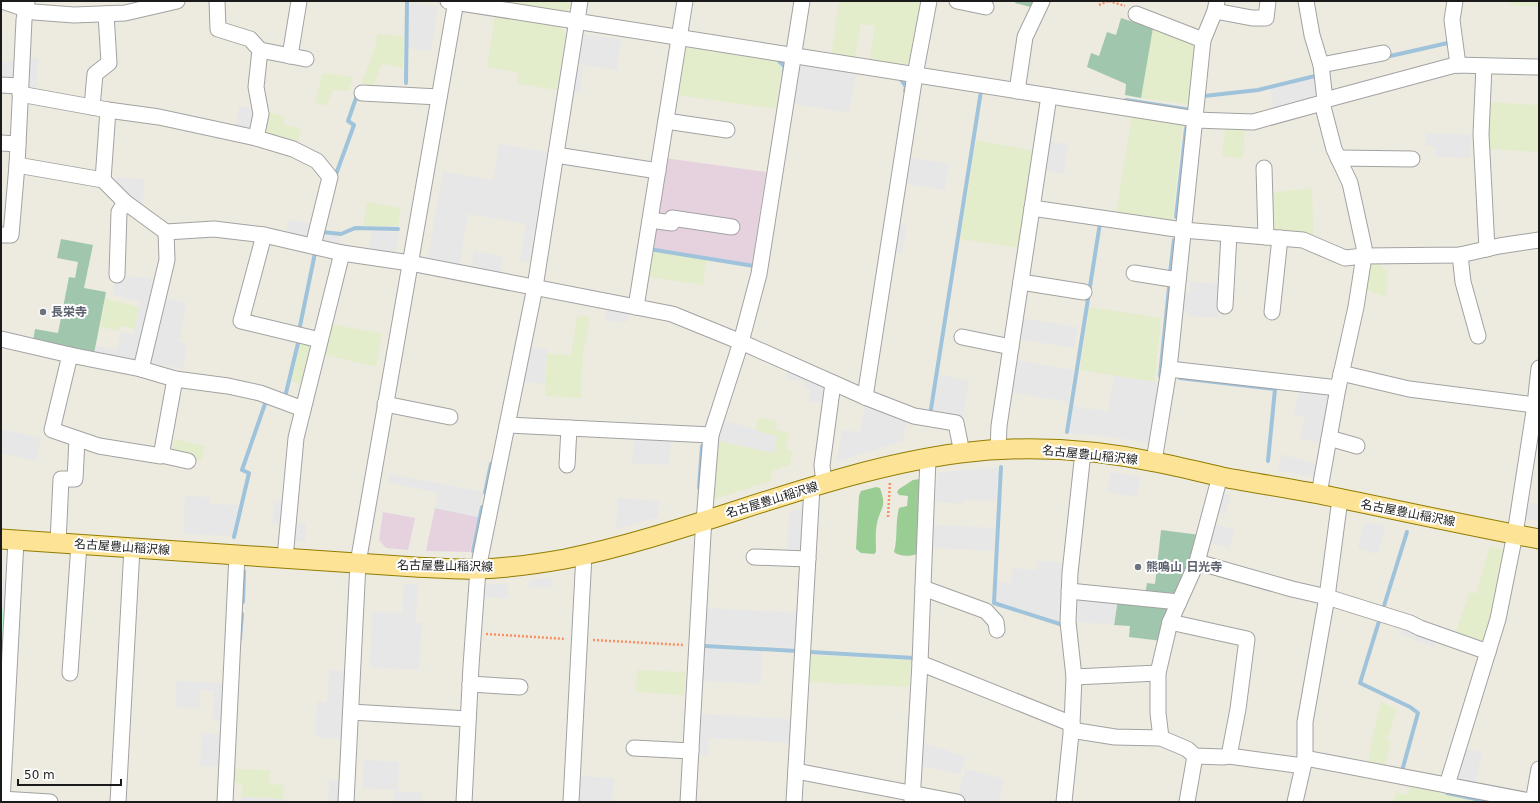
<svg xmlns="http://www.w3.org/2000/svg" width="1540" height="803" font-family="'DejaVu Sans','Noto Sans JP',sans-serif">
	<rect width="100%" height="100%" fill="#edebe0"/>
	<g fill="#e6d2df">
		<polygon points="665,158 766,172 752,265 651,249"/>
		<polygon points="435,508 478,517 470,552 426,551"/>
		<polygon points="383,512 415,518 408,550 386,548 379,540"/>
	</g>
	<g fill="#e4edcb">
		<polygon points="499,1 572,1 570,8 559,15 499,5"/>
		<polygon points="839,1 924,1 911,65 905,68 869,63 875,26 861,24 855,60 831,57"/>
		<polygon points="1511,1 1539,1 1539,7 1510,5"/>
		<polygon points="495,16 561,27 566,34 557,90 517,84 518,72 487,67"/>
		<polygon points="1153,28 1196,43 1192,105 1141,98"/>
		<polygon points="377,34 404,36 403,67 382,64 373,86 362,83 376,44"/>
		<polygon points="686,47 776,59 782,68 776,109 675,95 682,50"/>
		<polygon points="323,73 353,77 348,91 333,90 326,106 315,103"/>
		<polygon points="1487,102 1539,105 1539,152 1486,149"/>
		<polygon points="265,111 285,117 283,124 301,129 297,145 264,136"/>
		<polygon points="1132,114 1183,122 1172,224 1116,215"/>
		<polygon points="1229,126 1245,126 1243,159 1222,156 1225,129"/>
		<polygon points="976,140 1035,151 1019,248 960,239"/>
		<polygon points="1312,188 1314,240 1272,233 1268,193"/>
		<polygon points="367,202 401,208 398,226 363,226"/>
		<polygon points="653,251 707,260 703,285 649,277"/>
		<polygon points="1372,261 1381,261 1383,269 1387,270 1386,297 1365,290 1368,264"/>
		<polygon points="105,298 139,307 135,329 120,326 119,331 100,327"/>
		<polygon points="1089,307 1161,318 1155,382 1080,370"/>
		<polygon points="577,316 590,317 583,356 581,398 545,396 547,354 571,355"/>
		<polygon points="328,324 382,333 376,367 321,354"/>
		<polygon points="301,339 315,342 305,385 291,381"/>
		<polygon points="759,417 777,422 776,430 789,433 786,449 792,451 790,465 772,471 771,481 709,501 714,440 777,437 755,430"/>
		<polygon points="174,439 205,446 201,461 171,454"/>
		<polygon points="1490,546 1507,551 1485,648 1454,637 1470,592 1476,594"/>
		<polygon points="808,655 911,660 909,687 806,682"/>
		<polygon points="637,670 685,672 684,695 636,692"/>
		<polygon points="1381,702 1397,709 1387,741 1391,742 1384,768 1368,765 1372,739"/>
		<polygon points="234,769 270,770 269,784 284,785 283,799 242,797 242,783 234,783"/>
		<polygon points="1411,782 1439,788 1438,793 1480,802 1393,802 1396,792 1408,795"/>
	</g>
	<g fill="#9acd94">
		<path d="M920,479L921,483L916,554C911,557 898,556 894,552C898,538 895,523 899,508L907,506L908,496L899,495L897,492L899,489L913,480Z"/>
		<path d="M876,487L880,488C887,508 881,506 877,523C875,533 876,542 876,552L874,554L861,553L856,549L859,496L861,491Z"/>
	</g>
	<g fill="#a1c6ae">
		<polygon points="1016,1 1038,1 1034,8 1015,3"/>
		<polygon points="1121,18 1153,28 1141,98 1125,95 1126,84 1087,67 1091,53 1099,56 1107,32 1116,35"/>
		<polygon points="61,239 93,245 84,288 106,292 94,354 33,342 35,329 58,333 69,277 75,278 78,262 57,258"/>
		<polygon points="1161,530 1200,535 1177,599 1145,595 1147,583 1155,584"/>
		<polygon points="1118,598 1174,605 1162,641 1129,637 1130,626 1114,625"/>
	</g>
	<polygon fill="#bbf9cc" points="1,609 7,609 1,691"/>
	<g fill="#e7e7e7">
		<polygon points="408,2 438,7 431,51 408,48"/>
		<polygon points="583,34 621,39 617,70 575,64 579,36"/>
		<polygon points="26,58 38,58 36,93 28,93"/>
		<polygon points="1,61 17,62 16,84 1,83"/>
		<polygon points="800,64 856,74 849,113 790,103 796,68"/>
		<polygon points="574,66 583,68 580,93 570,91"/>
		<polygon points="1318,77 1321,94 1314,100 1273,111 1270,88"/>
		<polygon points="239,106 257,109 252,132 235,129"/>
		<polygon points="1426,133 1471,135 1470,158 1435,157 1436,146 1425,146"/>
		<polygon points="1048,141 1068,144 1064,174 1043,170"/>
		<polygon points="499,144 547,152 529,262 520,261 526,224 468,214 459,267 427,261 443,172 493,180"/>
		<polygon points="907,157 949,164 945,190 902,183"/>
		<polygon points="117,177 145,179 142,211 117,185"/>
		<polygon points="288,220 313,224 308,239 286,235"/>
		<polygon points="896,224 907,226 902,254 891,252"/>
		<polygon points="372,231 399,232 395,257 368,252"/>
		<polygon points="322,233 341,237 339,247 321,240"/>
		<polygon points="474,251 503,256 500,276 471,270"/>
		<polygon points="115,276 159,278 139,362 94,354 96,346 117,350 121,332 134,334 140,302 114,295"/>
		<polygon points="1190,282 1221,284 1218,318 1192,316 1181,310 1182,293 1189,293"/>
		<polygon points="162,297 186,303 179,342 187,343 183,369 164,366 147,361"/>
		<polygon points="606,306 629,310 627,322 605,321"/>
		<polygon points="1020,318 1078,327 1074,348 1017,339"/>
		<polygon points="527,346 547,349 545,384 520,381"/>
		<polygon points="1014,360 1074,370 1068,402 1009,392"/>
		<polygon points="788,369 826,386 827,404 808,401 810,390 804,389 805,382 786,379"/>
		<polygon points="939,374 969,381 963,416 933,412"/>
		<polygon points="1114,376 1163,383 1153,444 1104,436 1069,433 1073,406 1108,411"/>
		<polygon points="1300,389 1329,393 1333,397 1324,445 1299,438 1305,418 1293,414"/>
		<polygon points="865,403 907,418 903,441 836,462 842,430 860,432"/>
		<polygon points="721,419 777,437 774,453 714,440"/>
		<polygon points="1,429 41,438 36,461 1,453"/>
		<polygon points="634,437 671,439 669,465 632,463"/>
		<polygon points="1282,454 1320,465 1318,478 1277,470"/>
		<polygon points="998,467 996,501 963,500 962,504 936,502 937,473"/>
		<polygon points="1110,472 1140,477 1137,497 1107,492"/>
		<polygon points="390,474 483,492 478,517 435,508 438,493 388,482"/>
		<polygon points="1220,492 1231,495 1225,514 1214,511"/>
		<polygon points="185,496 210,497 210,504 239,505 232,536 183,534"/>
		<polygon points="618,498 659,501 658,517 616,529"/>
		<polygon points="274,501 287,502 284,524 272,523"/>
		<polygon points="1525,502 1539,504 1539,521 1522,518"/>
		<polygon points="806,506 803,555 787,554 789,512"/>
		<polygon points="293,522 306,524 305,542 291,540"/>
		<polygon points="1366,522 1386,526 1377,555 1357,548"/>
		<polygon points="1212,523 1235,530 1229,548 1206,541"/>
		<polygon points="934,525 995,528 994,551 933,548"/>
		<polygon points="1037,561 1067,563 1064,623 996,601 997,582 1011,583 1012,568 1036,570"/>
		<polygon points="552,577 551,588 529,587 530,580"/>
		<polygon points="1,580 9,581 7,609 1,609"/>
		<polygon points="404,583 418,584 416,622 422,623 419,670 370,667 372,612 402,613"/>
		<polygon points="508,583 508,598 483,597 484,585"/>
		<polygon points="1079,598 1118,598 1114,625 1078,622"/>
		<polygon points="706,608 801,613 799,648 705,643"/>
		<polygon points="1404,624 1437,637 1433,647 1400,634"/>
		<polygon points="704,648 762,651 761,684 702,681"/>
		<polygon points="329,670 346,671 343,739 315,737 317,701 327,702"/>
		<polygon points="176,681 227,683 225,721 212,720 214,691 200,690 199,709 175,707"/>
		<polygon points="701,714 792,719 791,743 709,738 708,756 699,755"/>
		<polygon points="202,733 224,734 222,767 200,766"/>
		<polygon points="922,742 966,757 960,774 919,766"/>
		<polygon points="1463,748 1482,752 1475,785 1457,782 1454,776"/>
		<polygon points="364,760 399,762 398,790 362,788"/>
		<polygon points="965,769 1004,779 999,802 979,802 958,798"/>
		<polygon points="579,776 614,778 612,802 578,802"/>
		<polygon points="329,780 339,780 338,802 328,802"/>
		<polygon points="394,791 422,793 422,802 393,802"/>
		<polygon points="242,797 283,799 283,802 241,802"/>
	</g>
	<g fill="none" stroke-linecap="round" stroke-linejoin="round">
		<g stroke="#a0c3dc" stroke-width="4">
			<polyline points="1386,57 1452,42"/>
			<polyline points="776,58 785,67 784,71"/>
			<polyline points="898,78 900,78 906,87 905,91"/>
			<polyline points="406,83 407,1"/>
			<polyline points="1204,96 1258,90 1315,76"/>
			<polyline points="1126,100 1191,110"/>
			<polyline points="335,177 354,125 348,121 356,98"/>
			<polyline points="1176,217 1186,128"/>
			<polyline points="322,232 341,234 355,228 398,229"/>
			<polyline points="655,250 754,266"/>
			<polyline points="1170,273 1174,240"/>
			<polyline points="299,331 315,253"/>
			<polyline points="1160,376 1169,288"/>
			<polyline points="1180,378 1275,389 1268,461"/>
			<polyline points="285,397 299,339"/>
			<polyline points="931,409 981,91"/>
			<polyline points="1067,432 1100,223 1101,223"/>
			<polyline points="1001,467 994,603 1063,625"/>
			<polyline points="699,488 702,446"/>
			<polyline points="485,493 491,464"/>
			<polyline points="234,537 249,473 242,470 266,401"/>
			<polyline points="473,551 482,507"/>
			<polyline points="243,602 244,571"/>
			<polyline points="1383,609 1407,532"/>
			<polyline points="1380,618 1360,683 1410,707 1418,713 1402,771"/>
			<polyline points="240,639 242,614"/>
			<polyline points="705,646 797,651"/>
			<polyline points="810,652 914,658"/>
			<polyline points="1447,793 1490,802"/>
		</g>
		<defs>
			<g id="minor">
				<polyline points="2,1 34,12 74,15 125,13 177,1"/>
				<polyline points="217,1 218,29 250,39 260,50 306,59"/>
				<polyline points="448,1 1196,119"/>
				<polyline points="957,1 986,7"/>
				<polyline points="1306,1 1312,35 1321,65 1325,100"/>
				<polyline points="1455,1 1452,20 1458,65"/>
				<polyline points="1215,11 1252,18 1266,18 1268,1"/>
				<polyline points="1136,14 1203,40"/>
				<polyline points="290,56 299,1"/>
				<polyline points="1321,65 1383,53"/>
				<polyline points="1484,66 1481,134 1487,249"/>
				<polyline points="1,85 20,86"/>
				<polyline points="1017,91 1025,37 1042,1"/>
				<polyline points="362,93 439,97"/>
				<polyline points="20,94 108,110 159,117 256,138 293,149 317,161 330,177 313,246"/>
				<polyline points="92,107 95,74 109,63 106,14"/>
				<polyline points="1195,120 1253,122 1322,103 1325,100 1455,65 1539,67"/>
				<polyline points="666,121 727,130"/>
				<polyline points="256,138 261,114 256,87 260,50"/>
				<polyline points="1,143 18,144"/>
				<polyline points="556,155 658,171"/>
				<polyline points="1338,158 1412,159"/>
				<polyline points="17,165 103,180 125,202 166,232 214,229 264,235 342,253 410,263 672,314 741,342 865,397 914,416 956,423 962,453"/>
				<polyline points="1264,168 1266,237"/>
				<polyline points="103,180 108,110"/>
				<polyline points="1032,208 1183,230 1303,240 1345,258 1364,256 1364,247 1350,183 1334,149 1322,103"/>
				<polyline points="650,220 672,223 672,218 732,227"/>
				<polyline points="1,235 11,235 17,165 24,20 27,1"/>
				<polyline points="264,235 241,321 320,340"/>
				<polyline points="1460,255 1463,282 1478,336"/>
				<polyline points="1134,273 1178,280"/>
				<polyline points="117,275 119,212 125,202"/>
				<polyline points="1021,282 1084,292"/>
				<polyline points="1225,306 1229,234"/>
				<polyline points="636,307 685,1"/>
				<polyline points="1272,312 1280,238"/>
				<polyline points="962,337 1011,347"/>
				<polyline points="1,339 70,355 141,369 175,379 228,386 260,393 303,409"/>
				<polyline points="70,355 52,430 99,446 161,456 175,379"/>
				<polyline points="141,369 167,260 166,232"/>
				<polyline points="1169,369 1338,388"/>
				<polyline points="1341,373 1409,389 1535,405"/>
				<polyline points="865,397 915,75 929,1"/>
				<polyline points="385,404 450,417"/>
				<polyline points="507,425 711,435"/>
				<polyline points="1329,438 1357,446"/>
				<polyline points="998,450 999,426 1049,96"/>
				<polyline points="161,455 188,461"/>
				<polyline points="1154,461 1169,369 1203,40 1215,11 1217,1"/>
				<polyline points="567,465 569,428"/>
				<polyline points="1220,476 1197,562 1170,622 1158,673 1158,713 1161,738 1187,749 1195,756 1223,757 1229,756 1303,766"/>
				<polyline points="824,484 822,465 833,383"/>
				<polyline points="1319,494 1338,388 1356,307 1364,256 1460,255 1499,246 1539,240"/>
				<polyline points="58,543 61,479 75,479 77,439"/>
				<polyline points="754,557 808,559"/>
				<polyline points="285,558 296,438 342,253"/>
				<polyline points="1197,562 1292,589 1327,597 1410,623 1420,628 1488,652"/>
				<polyline points="923,588 986,611 996,622 997,630"/>
				<polyline points="1069,591 1179,602"/>
				<polyline points="1170,622 1247,639 1238,709 1229,756"/>
				<polyline points="920,663 1072,724"/>
				<polyline points="70,673 79,544"/>
				<polyline points="1074,677 1158,673"/>
				<polyline points="470,684 520,687"/>
				<polyline points="351,712 468,719"/>
				<polyline points="1071,730 1115,737 1161,738"/>
				<polyline points="634,748 691,751"/>
				<polyline points="1305,758 1535,802"/>
				<polyline points="796,771 957,802"/>
				<polyline points="1447,785 1498,619 1515,534 1535,405 1539,368"/>
				<polyline points="1,799 50,802"/>
				<polyline points="2,802 16,540"/>
				<polyline points="118,802 132,548"/>
				<polyline points="225,802 237,555"/>
				<polyline points="346,802 358,563 456,1"/>
				<polyline points="464,802 471,666 478,569 535,287 580,1"/>
				<polyline points="571,802 584,554"/>
				<polyline points="688,802 703,534 711,435 741,342 759,274 802,1"/>
				<polyline points="794,802 812,487"/>
				<polyline points="912,802 920,663 928,458"/>
				<polyline points="1064,802 1072,724 1074,677 1068,622 1070,573 1083,452"/>
				<polyline points="1187,802 1195,756"/>
				<polyline points="1295,802 1305,758 1305,722 1327,597 1340,499"/>
				<polyline points="1533,802 1539,769"/>
			</g>
			<path id="major" d="M1,539L415,567C436,568 458,570 479,569C507,568 537,564 565,559C698,532 824,471 960,453C1024,445 1092,449 1155,462C1177,466 1200,472 1222,477C1254,483 1287,488 1319,494C1392,509 1465,525 1539,539"/>
		</defs>
		<use href="#minor" stroke="#a2a2a2" stroke-width="17"/>
		<use href="#major" stroke="#927d00" stroke-width="21"/>
		<g stroke="#fa8f64" stroke-width="2.5" stroke-dasharray="2 2" stroke-linecap="butt">
			<polyline points="1109,1 1125,6"/>
			<polyline points="1099,5 1108,1"/>
			<polyline points="888,517 890,481"/>
			<polyline points="486,634 566,639"/>
			<polyline points="593,640 684,645"/>
		</g>
		<use href="#minor" stroke="#fff" stroke-width="15"/>
		<use href="#major" stroke="#fce396" stroke-width="19"/>
	</g>
	<g fill="#6b7280" stroke="#fff" stroke-width="1.5">
		<circle cx="43" cy="312" r="4"/>
		<circle cx="1138" cy="567" r="4"/>
	</g>
	<g text-anchor="middle" dominant-baseline="central" stroke-width="4" stroke-linejoin="round" paint-order="stroke">
		<g font-size="12" font-weight="bold" fill="#5b616d" stroke="#fff" text-anchor="start">
			<text x="51" y="312">長栄寺</text>
			<text x="1146" y="567">熊鳴山 日光寺</text>
		</g>
		<g font-size="12" fill="#1b1b1b" stroke="#fff">
			<text transform="translate(1090 455) rotate(6)">名古屋豊山稲沢線</text>
			<text transform="translate(772 500) rotate(-17)">名古屋豊山稲沢線</text>
			<text transform="translate(1408 513) rotate(11)">名古屋豊山稲沢線</text>
			<text transform="translate(122 547) rotate(4)">名古屋豊山稲沢線</text>
			<text transform="translate(445 566) rotate(1)">名古屋豊山稲沢線</text>
		</g>
	</g>
	<rect width="1540" height="803" fill="none" stroke="#1b1b1b" stroke-width="4"/>
	<path d="M18 779v6h103v-6" fill="none" stroke="#1b1b1b" stroke-width="2"/>
	<text x="24" y="779" font-size="12" fill="#1b1b1b" stroke="#ffffff" stroke-width="3" paint-order="stroke">50 m</text>
</svg>
